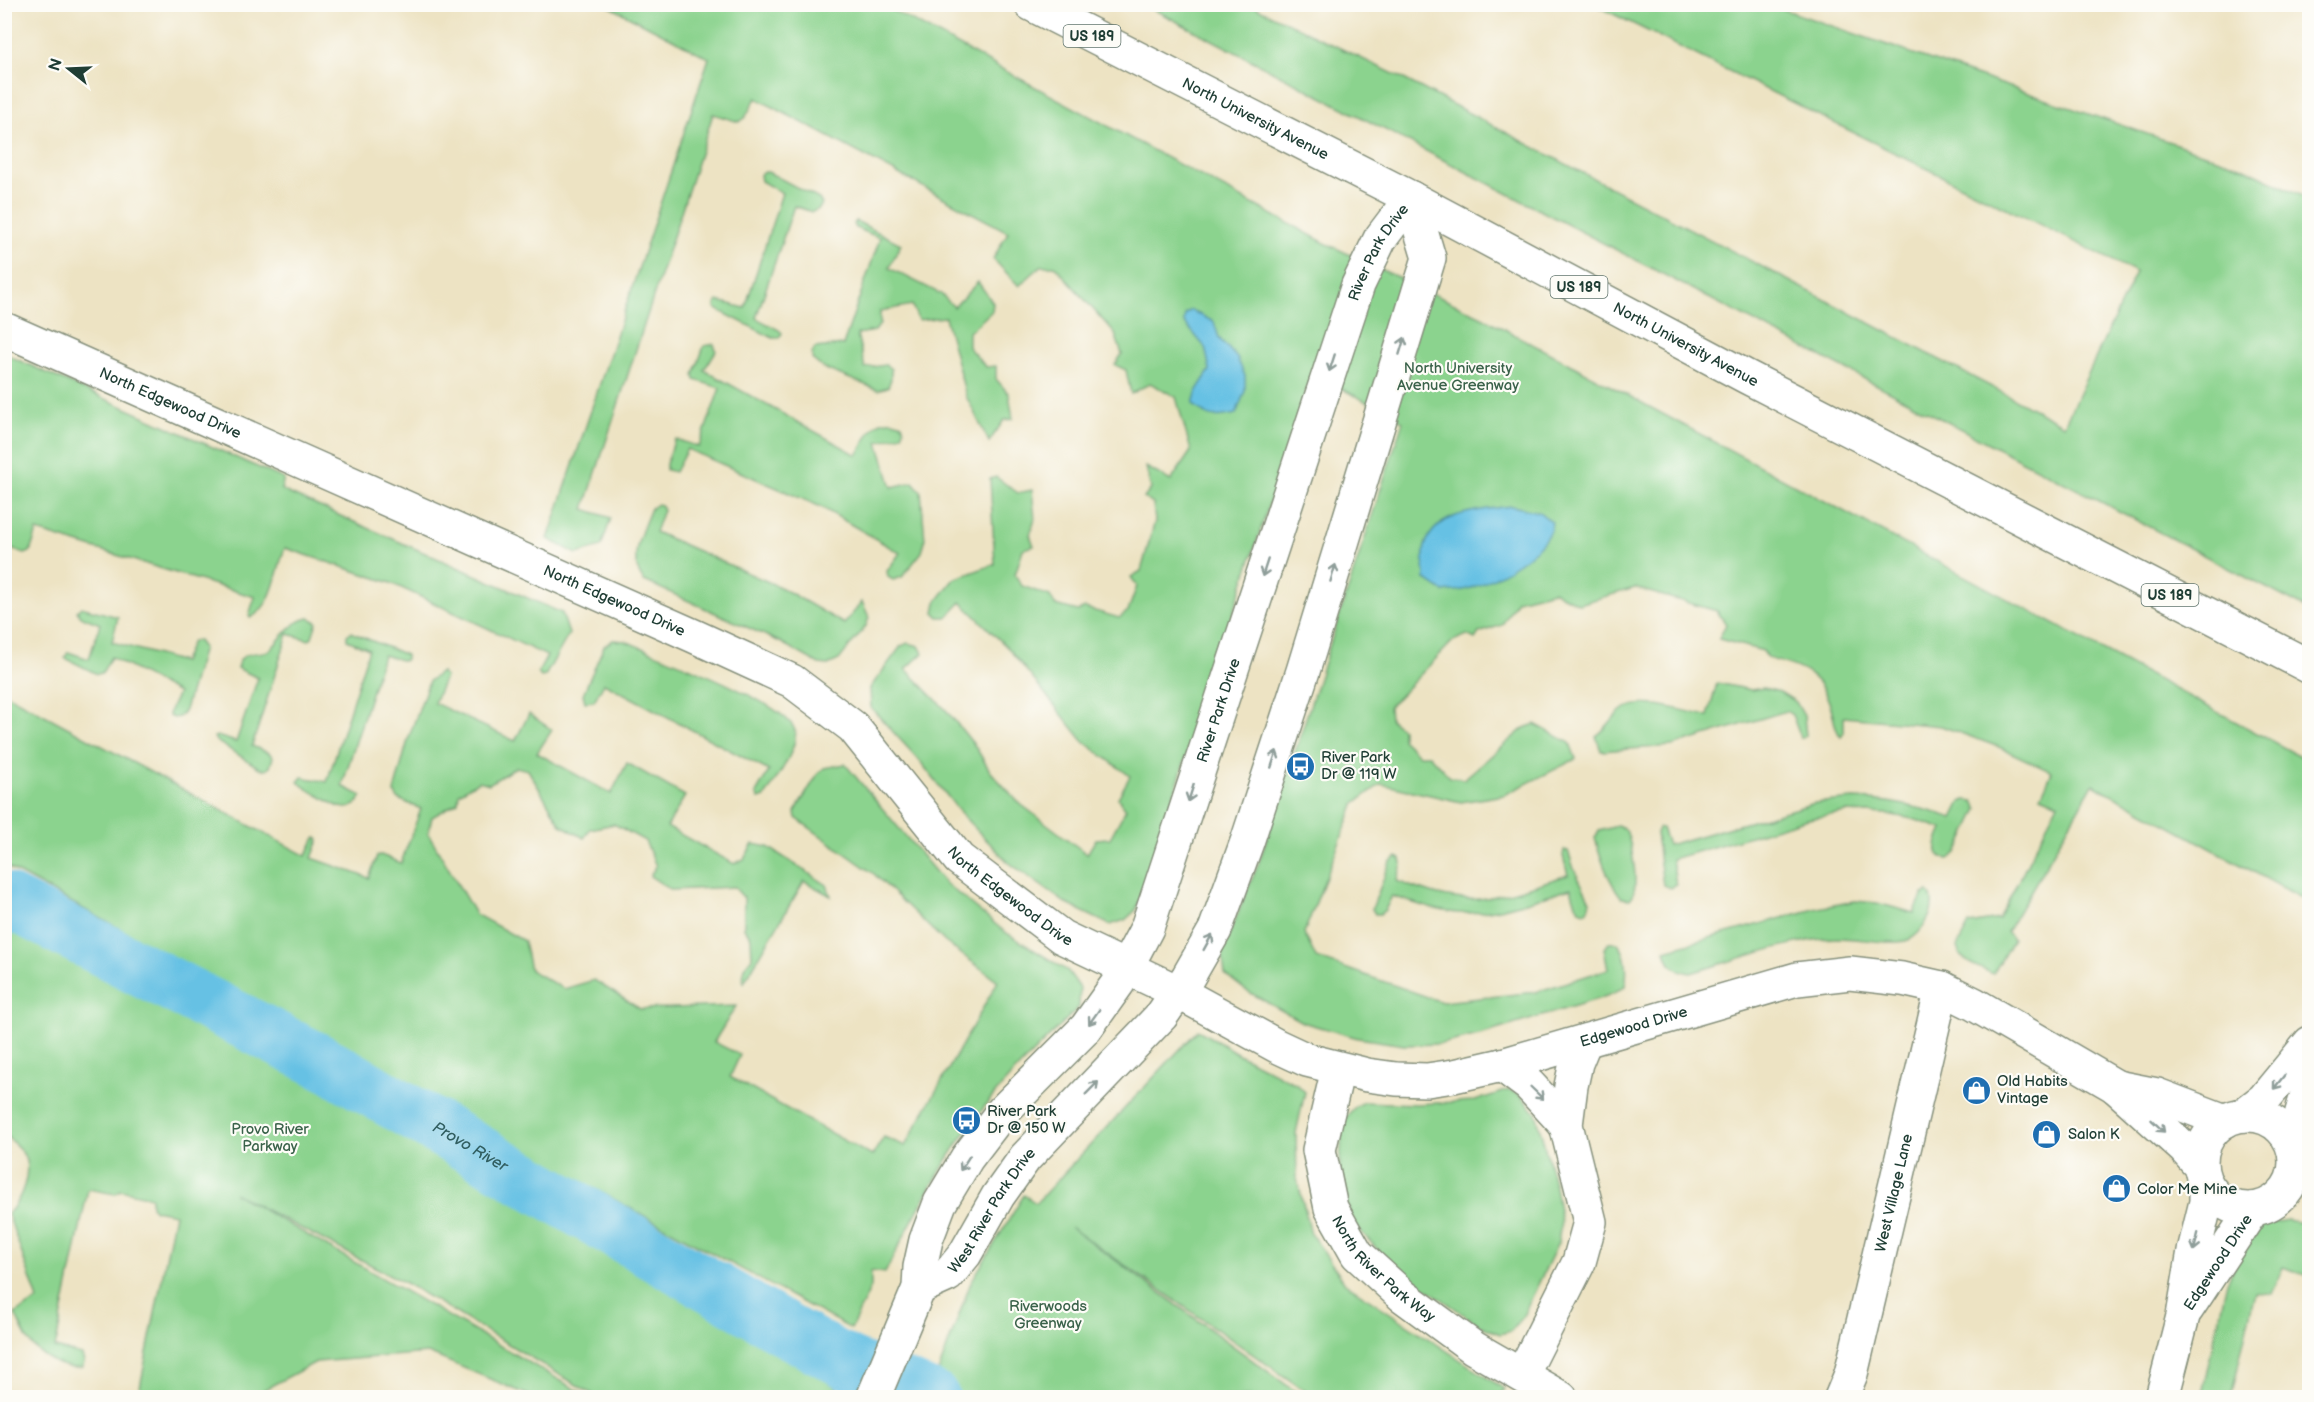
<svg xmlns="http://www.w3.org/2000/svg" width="2314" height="1402" font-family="'Balsamiq Sans',sans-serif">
	<rect width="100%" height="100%" fill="#fdfcf7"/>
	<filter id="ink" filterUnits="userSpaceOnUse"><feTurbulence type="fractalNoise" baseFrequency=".0167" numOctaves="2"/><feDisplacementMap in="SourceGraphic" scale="12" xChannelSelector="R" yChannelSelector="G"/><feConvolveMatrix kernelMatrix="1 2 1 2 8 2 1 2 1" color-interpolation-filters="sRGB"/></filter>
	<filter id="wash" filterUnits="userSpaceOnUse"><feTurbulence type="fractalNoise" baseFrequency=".008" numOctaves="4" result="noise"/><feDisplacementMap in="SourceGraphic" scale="24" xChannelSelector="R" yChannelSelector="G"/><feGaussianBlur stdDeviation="1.35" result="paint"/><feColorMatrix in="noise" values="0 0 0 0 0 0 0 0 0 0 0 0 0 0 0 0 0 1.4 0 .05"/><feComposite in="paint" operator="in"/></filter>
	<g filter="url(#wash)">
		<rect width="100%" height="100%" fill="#ede3c3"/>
		<g fill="#8bd38e" stroke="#558861" stroke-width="1.5">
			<path d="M607,5H883L1325,243L1482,317L2309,761V902L2093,784L2007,932L2013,939L1993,974C1979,967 1961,963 1957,947L1969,924L1999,919L2058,803L2041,796L2052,772L1999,747L1941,726L1844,717V733L1841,737C1835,730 1834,720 1832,711C1821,672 1802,668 1767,658L1763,651L1719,639L1726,624L1717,611L1635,588L1579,604L1553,591L1517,600L1502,625L1479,633L1475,639L1467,635L1453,641L1389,707L1390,719L1402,729V739L1419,755H1429L1450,777L1464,779L1524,728L1535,724L1570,743L1576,759L1504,795L1461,802L1381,784L1355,803L1304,933L1316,958L1442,1002L1536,992L1608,969L1604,948L1609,943H1618C1627,953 1628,973 1625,986L1614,993L1601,998L1483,1034L1441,1044L1404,1045L1358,1038L1302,1022L1245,990L1225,974L1222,952L1259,862L1403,421L1312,373L1136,910L1125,920L1110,925L1067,904L1008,862L963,816L919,760L871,708L870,688L901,646L908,643L919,646L923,653L906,669L946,710L975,746L990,771L1019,803L1087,854L1096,839L1110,838L1126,809L1118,798L1130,776L1084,742L1009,649L961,602L947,617H939L934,612L936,602L954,579L995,564L990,479L996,477L1018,493L1032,490L1035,519L1030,535L1034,546L1023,549L1015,575L1022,586L1050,596L1055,605L1078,611L1085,608L1119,618L1128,611L1137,586L1131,577L1141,571L1155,521L1153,504L1144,498L1151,489L1146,467L1171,481L1191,451L1176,397L1150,383L1131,394L1126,370L1115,365L1122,354L1115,334L1055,266H1041L1019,286L993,259L1008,232L756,98L745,118L739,122L713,114L584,509L611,518L601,547L577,554L548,539L709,58Z"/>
			<polygon points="1145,5 1251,5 1402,78 2064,425 2136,272 1595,5 1771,5 2243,167 2309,199 2309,610"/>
			<polygon points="762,172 768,172 819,199 822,204 819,209 812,212 794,206 756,318 779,330 782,333 779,338 773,338 716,309 715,305 718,301 745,308 782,193 761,181 760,175"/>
			<polygon points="856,221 901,244 889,268 941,294 954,307 978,282 993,303 992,311 968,333 968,347 986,367 996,366 996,379 1009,394 1013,419 1004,420 989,442 966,396 945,317 918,320 912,305 880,311 880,324 875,331 857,334 865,368 886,365 891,369 891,379 888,387 878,390 823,368 813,360 812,353 815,348 843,345 880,238 856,228 854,224"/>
			<path d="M714,344L716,351L704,370L857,455C870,436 873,412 902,424L904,429L902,435L878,442L892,487L913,482L921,491L925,541L922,552L902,577L893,580L888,577L887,571L900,553L821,507L687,449L675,472L666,470V464L675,439L699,447L720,388L695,380L694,375L704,346Z"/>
			<path d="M5,354L284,479L281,489L288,493L562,613L569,634L545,676L541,677L538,673L547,656L391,583L285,548C276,570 274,607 250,618L249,615L255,597L37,531L30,552L25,554L5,547Z"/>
			<path d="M657,504L661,505L663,510L655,532L782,588L844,624L862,602L869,617L866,626L839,660L828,665L819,664L780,642L644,581C626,558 642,532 651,508Z"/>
			<polygon points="81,607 118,617 112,642 183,662 192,641 198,641 203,648 185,710 179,717 173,718 169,716 170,710 178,693 111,657 102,673 97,674 65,658 68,652 89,659 100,624 80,616 77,611"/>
			<path d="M309,618L317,622L312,637L309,640L288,634L252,746L269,753L273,757L270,767L266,770L261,769L216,741L214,737L217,736L236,742L258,678L237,668C241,650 253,655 269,651C282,638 290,622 309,618Z"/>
			<path d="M351,632L406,655V659L404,661L383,655L342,786L362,796C352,816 337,807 323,798C314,793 306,789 298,782L302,777L327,782L369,649L347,640V635Z"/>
			<path d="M613,640L625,641C654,653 790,704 795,731C799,748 774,782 765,797L759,799L756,793L769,771L604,683L594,701L585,702L583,694L604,646Z"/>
			<path d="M441,672L445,677L434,703L515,741L529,714L552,730L537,753L611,794L627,763L685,796L667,827L734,864L744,859L753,844L768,847L827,885L831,896L804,881L743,984L744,967L752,959L751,937L744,928V898L734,887L671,890L650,876L656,866L645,841L614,824L590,829L584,838L561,825L528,770L516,767L489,784L479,781L459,793L458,802L432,817L428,833L475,914L524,941L530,970L564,989L594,980L640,1009L736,1006L714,1042L740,1055L730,1077L872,1156L884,1137L905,1146L998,981L945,942L874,874L796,818L795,812L817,775L824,768L845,764L945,883L1005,932L1068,971L1080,988L1079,1007C1041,1045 1001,1082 970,1126C937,1172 911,1222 885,1273L871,1271V1287L851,1329L5,866L4,693L306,856L315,838H317L319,840L312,858L369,878L377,856L381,855L401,863L421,809L398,799L394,792L408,740L429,681Z"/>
			<path d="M1717,683L1751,690L1764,688L1780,692L1796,702L1804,716L1806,736L1801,738L1792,715L1786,711L1672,746L1601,751L1596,736C1607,729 1612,717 1622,710C1644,696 1684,712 1708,716Z"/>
			<path d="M1853,799C1888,800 1920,807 1953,818L1961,802L1965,800L1974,801L1978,809L1957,853L1949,859C1929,857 1938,841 1943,829L1913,819L1887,814L1846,812L1808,819L1672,859L1676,884L1670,888L1663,885L1656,833L1658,828H1662L1668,845L1815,803Z"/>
			<path d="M1617,826L1626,830C1631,843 1641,888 1630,899L1622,898C1608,881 1601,859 1595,838L1599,831Z"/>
			<path d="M1564,850L1568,851L1574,869L1590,901L1588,910L1584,912C1575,909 1574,897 1571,888C1536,898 1495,915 1458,913C1435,911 1414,903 1392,896L1385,910L1380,914H1375L1372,909L1390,862L1397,857L1401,859L1402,864L1397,881C1422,891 1450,901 1478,899C1506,896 1540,883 1568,875L1563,856Z"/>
			<path d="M1928,892C1940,904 1923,935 1908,940C1892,946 1854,937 1835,938C1793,939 1733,961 1691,973C1677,971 1668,966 1665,950L1818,908L1855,901L1877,903L1914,913L1923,894Z"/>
			<path d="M5,924L324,1091L837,1387L833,1397H597L409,1285L234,1193L589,1397H533L428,1353L316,1362L265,1389L261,1397H138L175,1214L155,1210L151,1206V1197L121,1190L115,1194L88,1189L55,1348L82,1355L84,1362L83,1367C65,1372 38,1355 28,1340C23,1332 19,1322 15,1314L38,1300L8,1214C21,1200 34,1170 22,1152C18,1146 10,1140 5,1135Z"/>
			<polygon points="1198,1030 1242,1056 1296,1084 1305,1092 1296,1133 1297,1179 1311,1234 1345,1283 1504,1389 1499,1397 1314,1397 1070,1227 1303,1397 929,1397 971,1282 1024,1195 1036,1203"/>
			<polygon points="1508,1090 1519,1094 1536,1113 1555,1187 1561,1222 1558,1243 1523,1316 1511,1331 1500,1334 1481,1326 1392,1265 1352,1222 1339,1174 1343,1120 1354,1108 1363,1102 1417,1104 1475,1101"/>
			<polygon points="2287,1220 2309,1224 2309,1276 2283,1267 2272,1294 2255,1292 2231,1397 2201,1398 2227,1282 2239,1258 2258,1230 2270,1223"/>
		</g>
		<g fill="#66c1e4" stroke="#427f8c" stroke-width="1.5">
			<path d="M1191,310L1214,322L1219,338L1237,358L1245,376V391L1236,414C1214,418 1210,420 1193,404L1197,390L1210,370L1205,347L1184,322L1185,315Z"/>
			<path d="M1512,506L1539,512L1552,522C1549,551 1496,579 1471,588C1463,591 1453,591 1444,592L1425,579C1425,569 1422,556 1425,546C1435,511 1481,510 1512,506Z"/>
		</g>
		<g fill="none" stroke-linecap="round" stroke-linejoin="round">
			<path stroke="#66c1e4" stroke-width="54" id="s1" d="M4,899L334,1068L790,1332L850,1364L933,1398"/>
		</g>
	</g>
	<g filter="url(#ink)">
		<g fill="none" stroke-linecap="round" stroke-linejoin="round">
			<defs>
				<g id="street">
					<path id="s2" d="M4,329L694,636L792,681L853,727L959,859L1062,937L1178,992L1277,1046L1307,1060L1367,1075L1396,1079L1427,1080L1454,1076L1502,1065L1797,979L1850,973L1902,979L1942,988L1974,1004L2115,1086L2184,1148L2201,1167"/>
					<polyline points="1502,1065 1529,1085 1566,1125"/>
					<path id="s3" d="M1338,1069L1319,1150L1331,1208L1357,1254L1403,1296L1474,1348L1561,1398"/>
					<polyline points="2116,1087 2157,1095 2225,1121"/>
					<polyline points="2243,1115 2264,1099 2310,1043"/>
					<circle cx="2248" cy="1162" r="47"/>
					<polyline points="2295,1156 2296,1133 2310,1084"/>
					<path id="s4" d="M2187,1309L2253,1209"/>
					<polyline points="1522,1375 1579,1262 1590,1222 1566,1125 1571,1086 1576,1063 1585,1041"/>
					<path id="s5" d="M1841,1398L1851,1374L1942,988"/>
					<polyline points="2162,1398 2183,1316 2194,1251 2206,1202 2206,1185"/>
				</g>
				<g id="secondary">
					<path id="s6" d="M919,1288L948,1275L965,1254L998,1196L1025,1158L1162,1015L1188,977L1215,930L1247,842L1303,671L1429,258L1411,198"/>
					<path id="s7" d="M873,1398L919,1288L920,1267L926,1240L940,1203L967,1158L1003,1111L1086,1028L1118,983L1147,928L1358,285L1380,239L1411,198"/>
				</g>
				<g id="highway">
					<path id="s8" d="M1031,4L1411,198L1747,377L2310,667"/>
				</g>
			</defs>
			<use href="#street" stroke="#86907c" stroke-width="36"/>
			<use href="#secondary" stroke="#86907c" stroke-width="36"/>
			<use href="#highway" stroke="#86907c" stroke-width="36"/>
			<use href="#street" stroke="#fff" stroke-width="33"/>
			<use href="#secondary" stroke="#fff" stroke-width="33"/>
			<use href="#highway" stroke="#fff" stroke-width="33"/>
		</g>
		<defs><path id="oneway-shaft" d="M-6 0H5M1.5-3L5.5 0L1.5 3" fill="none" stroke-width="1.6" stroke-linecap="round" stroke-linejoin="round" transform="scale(1.5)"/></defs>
		<g stroke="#8f9e9a">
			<use href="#oneway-shaft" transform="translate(1402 346) rotate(-73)"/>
			<use href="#oneway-shaft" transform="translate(1332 363) rotate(108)"/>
			<use href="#oneway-shaft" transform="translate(1265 568) rotate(108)"/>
			<use href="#oneway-shaft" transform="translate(1333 573) rotate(-73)"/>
			<use href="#oneway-shaft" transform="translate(1274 759) rotate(-72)"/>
			<use href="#oneway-shaft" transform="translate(1191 793) rotate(108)"/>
			<use href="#oneway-shaft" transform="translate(1208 942) rotate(-61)"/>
			<use href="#oneway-shaft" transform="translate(1094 1017) rotate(125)"/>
			<use href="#oneway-shaft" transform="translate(2279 1082) rotate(128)"/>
			<use href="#oneway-shaft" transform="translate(1092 1088) rotate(-45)"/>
			<use href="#oneway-shaft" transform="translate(1537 1093) rotate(44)"/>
			<use href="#oneway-shaft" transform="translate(2158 1126) rotate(43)"/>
			<use href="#oneway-shaft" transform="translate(965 1163) rotate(123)"/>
			<use href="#oneway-shaft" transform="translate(2196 1242) rotate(104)"/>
		</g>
	</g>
	<defs>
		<symbol id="bus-disc" viewBox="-11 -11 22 22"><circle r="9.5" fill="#1f6fb2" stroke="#fdfcf7"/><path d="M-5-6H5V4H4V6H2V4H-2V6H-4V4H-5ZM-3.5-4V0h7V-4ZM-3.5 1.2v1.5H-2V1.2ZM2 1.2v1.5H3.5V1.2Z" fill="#fff"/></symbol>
		<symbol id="shop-disc" viewBox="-11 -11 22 22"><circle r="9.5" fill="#1f6fb2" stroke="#fdfcf7"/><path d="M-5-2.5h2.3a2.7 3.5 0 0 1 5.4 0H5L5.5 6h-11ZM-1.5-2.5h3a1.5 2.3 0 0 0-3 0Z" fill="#fff"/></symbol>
	</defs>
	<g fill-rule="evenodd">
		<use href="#bus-disc" x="1284" y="750" width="33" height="33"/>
		<use href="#shop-disc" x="1960" y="1074" width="33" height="33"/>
		<use href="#bus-disc" x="950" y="1104" width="33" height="33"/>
		<use href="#shop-disc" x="2030" y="1118" width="33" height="33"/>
		<use href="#shop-disc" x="2100" y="1172" width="33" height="33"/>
	</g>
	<g text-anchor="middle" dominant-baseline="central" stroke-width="4.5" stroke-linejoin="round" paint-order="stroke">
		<g fill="#fdfcf7" stroke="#62766e" stroke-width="1.5">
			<rect x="1063.5" y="25" width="57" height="22" rx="4.5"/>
			<rect x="1550.5" y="276" width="57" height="22" rx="4.5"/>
			<rect x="2141.5" y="584" width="57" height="22" rx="4.5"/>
		</g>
		<g font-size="14" font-weight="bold" fill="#1f3d34">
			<text x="1092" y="36">US 189</text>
			<text x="1579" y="287">US 189</text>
			<text x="2170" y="595">US 189</text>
		</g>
		<g font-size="15" fill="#1f3d34" stroke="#fdfcf7">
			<text stroke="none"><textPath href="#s8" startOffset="252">North University Avenue</textPath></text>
			<text stroke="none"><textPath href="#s7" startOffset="1269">River Park Drive</textPath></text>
			<text stroke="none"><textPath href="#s8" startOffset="738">North University Avenue</textPath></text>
			<text stroke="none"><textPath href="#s2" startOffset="182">North Edgewood Drive</textPath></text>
			<text stroke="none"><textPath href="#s2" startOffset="668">North Edgewood Drive</textPath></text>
			<text stroke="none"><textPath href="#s7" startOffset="783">River Park Drive</textPath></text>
			<text stroke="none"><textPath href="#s2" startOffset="1172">North Edgewood Drive</textPath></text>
			<text stroke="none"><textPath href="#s2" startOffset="1848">Edgewood Drive</textPath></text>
			<text stroke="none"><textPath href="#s5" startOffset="212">West Village Lane</textPath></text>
			<text stroke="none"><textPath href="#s6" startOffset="110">West River Park Drive</textPath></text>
			<text stroke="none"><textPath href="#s4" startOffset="56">Edgewood Drive</textPath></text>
			<text stroke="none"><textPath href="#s3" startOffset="224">North River Park Way</textPath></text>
		</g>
		<g font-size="15" fill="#3a624a" stroke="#fdfcf7">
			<text x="1458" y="368">North University<tspan x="1458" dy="17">Avenue Greenway</tspan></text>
			<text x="270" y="1129">Provo River<tspan x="270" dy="17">Parkway</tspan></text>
			<text x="1048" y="1306">Riverwoods<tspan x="1048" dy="17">Greenway</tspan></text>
		</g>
		<g font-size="15" fill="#1f3d34" stroke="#fdfcf7" text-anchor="start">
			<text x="1321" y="757">River Park<tspan x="1321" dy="17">Dr @ 119 W</tspan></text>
			<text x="1997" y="1081">Old Habits<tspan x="1997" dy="17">Vintage</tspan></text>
			<text x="987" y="1111">River Park<tspan x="987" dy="17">Dr @ 150 W</tspan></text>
			<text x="2068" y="1134">Salon K</text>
			<text x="2137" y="1189">Color Me Mine</text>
		</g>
		<g font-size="16" font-style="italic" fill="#315e60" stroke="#fdfcf7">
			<text stroke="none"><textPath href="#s1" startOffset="528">Provo River</textPath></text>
		</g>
	</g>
	<rect width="2314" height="1402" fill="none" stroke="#fdfcf7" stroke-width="24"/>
	<g transform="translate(69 69) rotate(288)" stroke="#fdfcf7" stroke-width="4.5" paint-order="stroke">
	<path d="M0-4.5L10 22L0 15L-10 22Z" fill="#1f3d34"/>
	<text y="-9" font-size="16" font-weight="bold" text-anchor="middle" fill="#1f3d34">N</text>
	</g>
</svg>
